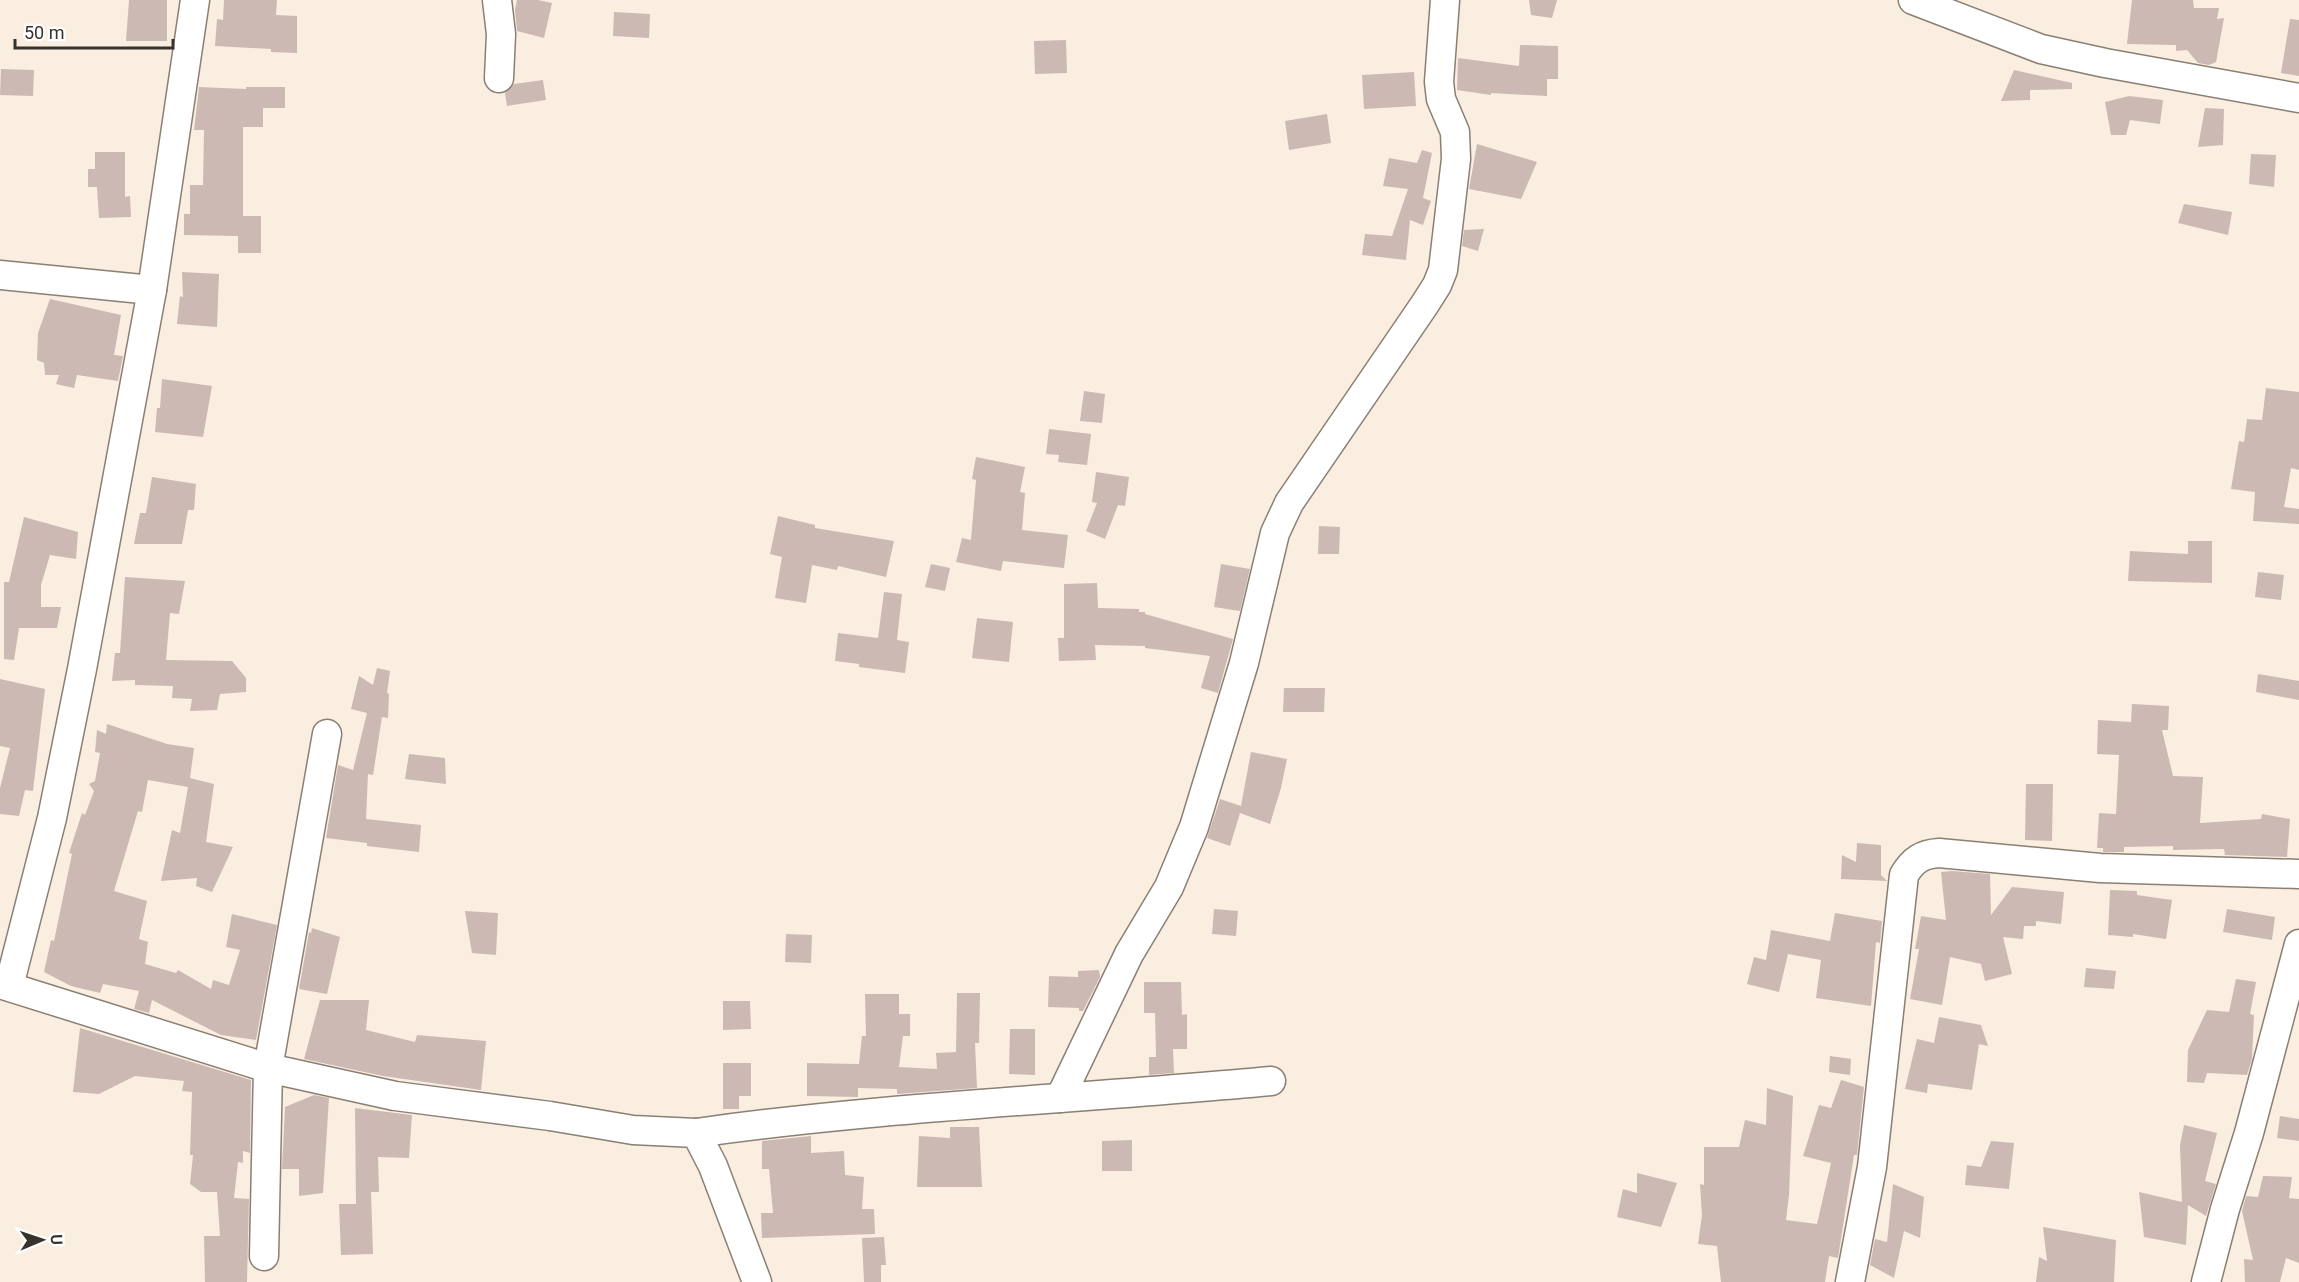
<svg xmlns="http://www.w3.org/2000/svg" width="2299" height="1282" font-family="Roboto,sans-serif">
	<rect width="100%" height="100%" fill="#faeee0"/>
	<g fill="#ccb9b3">
		<polygon points="129,0 167,0 167,41 126,41"/>
		<polygon points="224,0 277,0 276,15 297,16 297,53 271,52 271,49 215,46 217,19 223,20"/>
		<polygon points="517,0 538,0 552,3 544,38 517,31 515,10"/>
		<polygon points="1529,0 1557,0 1552,18 1531,15"/>
		<polygon points="2132,0 2193,0 2194,8 2219,8 2217,19 2224,18 2216,62 2209,65 2198,63 2187,50 2176,51 2176,45 2127,44"/>
		<polygon points="614,12 650,14 649,38 613,36"/>
		<polygon points="2290,19 2299,20 2299,76 2281,73"/>
		<polygon points="1066,40 1067,73 1035,74 1034,41"/>
		<polygon points="1520,45 1558,46 1558,79 1547,79 1547,96 1491,93 1491,95 1457,90 1458,58 1519,66"/>
		<polygon points="1,69 34,70 33,96 0,95"/>
		<polygon points="2014,70 2072,83 2072,89 2030,90 2030,100 2001,101"/>
		<polygon points="1414,72 1416,106 1364,109 1362,75"/>
		<polygon points="543,80 546,100 507,106 505,93 514,84"/>
		<polygon points="199,87 246,89 246,87 285,87 285,108 263,108 263,127 243,127 243,216 261,216 261,253 238,253 238,236 184,235 184,214 190,214 190,185 203,185 204,130 194,130"/>
		<polygon points="2129,96 2163,100 2160,124 2130,120 2126,135 2111,135 2105,102"/>
		<polygon points="2205,108 2224,109 2223,145 2198,147"/>
		<polygon points="1327,114 1331,143 1289,150 1285,121"/>
		<polygon points="1477,144 1537,162 1521,199 1469,189"/>
		<polygon points="1422,150 1432,153 1423,198 1431,201 1423,225 1410,220 1406,260 1362,255 1365,234 1392,236 1408,189 1383,186 1389,158 1417,163"/>
		<polygon points="95,152 125,152 125,197 130,196 131,217 99,218 97,187 88,187 88,169 95,169"/>
		<polygon points="2251,154 2276,155 2274,187 2249,184"/>
		<polygon points="2184,204 2232,212 2228,235 2178,223"/>
		<polygon points="1484,229 1478,251 1462,246 1464,230"/>
		<polygon points="182,272 219,274 217,327 177,324 180,296 183,297"/>
		<polygon points="50,299 121,315 114,355 123,356 118,381 77,375 74,388 56,384 59,375 45,375 44,363 37,360 38,333"/>
		<polygon points="162,379 212,386 203,437 155,432 157,408 160,408"/>
		<polygon points="2266,388 2299,392 2299,470 2291,468 2284,507 2299,509 2299,524 2253,521 2255,492 2231,489 2239,441 2244,442 2247,419 2262,420"/>
		<polygon points="1084,391 1105,394 1102,423 1080,421"/>
		<polygon points="1049,429 1091,434 1087,465 1058,462 1059,455 1046,454"/>
		<polygon points="976,457 1025,467 1020,492 1025,493 1022,530 1068,535 1064,568 1003,561 1001,571 956,562 962,538 971,540 976,480 972,479"/>
		<polygon points="1096,472 1129,477 1125,506 1118,505 1105,539 1086,531 1097,503 1092,502"/>
		<polygon points="152,477 196,484 194,510 188,510 182,544 134,544 140,513 146,513"/>
		<polygon points="778,516 815,525 815,528 894,541 886,577 838,566 837,570 812,565 806,603 775,598 782,557 770,554"/>
		<polygon points="24,517 78,532 76,559 50,555 41,585 41,607 61,607 57,628 19,628 14,660 4,659 4,582 9,582"/>
		<polygon points="1319,526 1340,527 1339,554 1318,554"/>
		<polygon points="2188,541 2212,541 2212,583 2128,581 2130,551 2188,554"/>
		<polygon points="931,564 950,568 945,591 925,587"/>
		<polygon points="1221,564 1250,569 1240,611 1214,607"/>
		<polygon points="2258,572 2284,575 2281,600 2255,597"/>
		<polygon points="125,577 185,581 179,614 170,613 166,660 232,661 246,678 246,692 220,694 217,710 190,711 192,699 172,698 173,686 135,685 135,680 112,681 115,653 120,653"/>
		<polygon points="1097,583 1098,608 1139,609 1139,612 1145,612 1145,614 1233,639 1218,693 1201,688 1210,656 1145,648 1145,646 1095,645 1096,660 1059,661 1058,638 1064,638 1064,584"/>
		<polygon points="884,592 902,594 897,640 909,642 905,673 859,667 859,664 835,661 838,633 878,638"/>
		<polygon points="977,618 1013,622 1009,662 972,658"/>
		<polygon points="377,668 390,671 387,693 389,694 388,718 382,717 373,775 368,774 366,819 421,825 419,852 367,846 367,843 326,838 338,765 353,770 367,713 351,709 359,676 373,685"/>
		<polygon points="2258,674 2299,681 2299,700 2256,692"/>
		<polygon points="0,679 45,689 33,791 25,790 19,816 0,814 0,788 10,748 0,746"/>
		<polygon points="1284,688 1325,688 1324,712 1283,712"/>
		<polygon points="2132,704 2169,706 2168,730 2162,730 2173,776 2203,777 2200,823 2261,819 2262,814 2290,819 2287,857 2225,855 2224,849 2173,850 2173,846 2124,847 2124,852 2103,852 2103,848 2097,848 2099,813 2116,814 2119,755 2097,754 2098,720 2131,722"/>
		<polygon points="107,724 167,744 194,748 190,778 214,784 206,842 233,847 212,892 196,886 197,878 161,881 172,830 180,833 188,787 148,780 142,812 138,811 114,891 147,901 139,939 148,942 145,964 176,973 178,970 211,989 213,980 229,985 240,950 226,947 232,914 277,925 256,1040 221,1035 152,1000 149,1013 134,1009 139,991 103,984 100,993 71,986 44,972 51,940 54,941 72,854 69,853 82,813 85,815 94,791 89,784 95,781 100,753 95,752 97,730 106,734"/>
		<polygon points="1251,752 1287,759 1281,788 1270,824 1240,813 1230,846 1207,838 1220,799 1241,806"/>
		<polygon points="409,754 445,758 446,784 405,779"/>
		<polygon points="2026,784 2053,784 2052,841 2025,840"/>
		<polygon points="1857,843 1881,845 1881,875 1887,881 1841,879 1842,855 1856,862"/>
		<polygon points="1952,871 1990,874 1991,915 2012,887 2064,892 2061,924 2036,921 2036,926 2024,926 2023,939 2003,937 2012,974 1985,981 1981,964 1950,957 1942,1005 1910,999 1919,949 1915,949 1921,916 1946,920 1941,872"/>
		<polygon points="2110,890 2137,891 2137,895 2172,900 2166,939 2133,934 2133,937 2108,935"/>
		<polygon points="1214,909 1238,911 1236,936 1212,934"/>
		<polygon points="2227,909 2275,917 2272,940 2223,932"/>
		<polygon points="465,911 498,913 496,955 472,953"/>
		<polygon points="1835,913 1882,921 1880,943 1876,942 1871,1006 1816,998 1821,960 1788,954 1779,992 1747,984 1754,957 1766,960 1771,930 1830,941"/>
		<polygon points="312,928 340,937 327,994 299,989 309,932 311,933"/>
		<polygon points="786,934 812,935 811,963 785,962"/>
		<polygon points="2086,968 2116,971 2114,989 2084,987"/>
		<polygon points="1099,970 1100,977 1083,1011 1079,1011 1079,1008 1048,1007 1049,976 1078,977 1078,971"/>
		<polygon points="2236,979 2256,982 2250,1014 2254,1015 2252,1059 2247,1075 2207,1073 2204,1083 2187,1082 2188,1050 2207,1010 2229,1012"/>
		<polygon points="1144,982 1181,982 1182,1015 1187,1014 1187,1049 1173,1049 1174,1073 1149,1075 1149,1057 1156,1057 1155,1013 1144,1013"/>
		<polygon points="957,993 980,993 979,1043 975,1043 977,1088 897,1094 897,1089 858,1088 858,1097 807,1096 807,1063 859,1064 862,1036 866,1036 865,994 899,994 899,1014 910,1014 910,1036 903,1036 899,1067 937,1069 936,1053 956,1052"/>
		<polygon points="320,1000 369,1000 366,1030 415,1042 417,1035 486,1041 481,1090 383,1076 304,1059"/>
		<polygon points="723,1001 750,1001 751,1029 723,1030"/>
		<polygon points="1939,1017 1981,1025 1988,1046 1979,1044 1972,1090 1928,1084 1927,1093 1905,1089 1917,1039 1934,1043"/>
		<polygon points="80,1028 251,1080 250,1153 243,1151 243,1163 238,1162 234,1198 249,1199 247,1282 205,1282 204,1236 220,1236 217,1192 201,1192 190,1184 193,1155 190,1155 192,1092 182,1091 184,1081 135,1076 99,1094 73,1092"/>
		<polygon points="1010,1029 1035,1029 1035,1075 1009,1074"/>
		<polygon points="1830,1056 1851,1059 1850,1075 1829,1072"/>
		<polygon points="723,1063 751,1063 751,1096 739,1096 739,1109 723,1109"/>
		<polygon points="1841,1080 1864,1087 1857,1155 1854,1155 1838,1258 1829,1256 1825,1282 1721,1282 1717,1246 1698,1244 1702,1215 1700,1184 1704,1185 1704,1147 1739,1147 1745,1120 1766,1125 1767,1088 1793,1096 1789,1195 1786,1220 1817,1224 1831,1163 1803,1156 1819,1105 1831,1108"/>
		<polygon points="314,1095 329,1098 323,1193 299,1196 299,1169 282,1169 285,1107"/>
		<polygon points="355,1108 412,1115 409,1158 378,1157 379,1192 371,1192 373,1254 341,1255 339,1204 356,1204"/>
		<polygon points="2280,1116 2299,1119 2299,1141 2277,1138"/>
		<polygon points="2184,1125 2217,1133 2205,1181 2216,1184 2206,1216 2188,1205 2186,1245 2144,1237 2139,1192 2182,1202 2180,1145"/>
		<polygon points="950,1127 979,1127 982,1187 917,1187 919,1136 950,1138"/>
		<polygon points="811,1136 811,1153 844,1151 845,1175 864,1177 862,1209 874,1209 875,1234 762,1238 761,1213 773,1213 769,1169 762,1169 762,1141"/>
		<polygon points="1132,1140 1132,1171 1102,1171 1102,1141"/>
		<polygon points="1991,1141 2014,1143 2009,1189 1965,1185 1967,1165 1981,1167"/>
		<polygon points="1637,1173 1677,1183 1661,1227 1617,1217 1623,1189 1637,1193"/>
		<polygon points="2263,1176 2292,1177 2289,1198 2299,1199 2299,1263 2286,1258 2280,1282 2245,1282 2244,1259 2253,1260 2242,1211 2246,1196 2258,1197"/>
		<polygon points="1893,1184 1924,1197 1920,1238 1904,1231 1894,1278 1870,1265 1875,1239 1887,1242"/>
		<polygon points="2043,1227 2116,1240 2114,1282 2036,1282 2039,1257 2047,1261"/>
		<polygon points="884,1237 886,1265 881,1265 881,1282 864,1282 862,1238"/>
	</g>
	<g fill="none" stroke-linecap="round" stroke-linejoin="round">
		<defs>
			<g id="minor">
				<polyline points="497,0 501,34 499,78"/>
				<polyline points="1913,0 2041,49 2105,63 2299,98"/>
				<polyline points="0,275 152,290"/>
				<polyline points="0,984 268,1068 395,1096 550,1116 633,1130 696,1133 713,1166 757,1282"/>
				<polyline points="9,986 52,818 82,669 152,290 195,0"/>
				<polyline points="1060,1098 1129,954 1169,887 1194,827 1244,663 1275,533 1289,503 1425,304 1437,285 1443,270 1456,159 1455,132 1441,99 1439,82 1445,0"/>
				<path d="M696,1133C887,1106 1080,1099 1271,1081"/>
				<polyline points="264,1256 268,1068 327,734"/>
				<path d="M1850,1282L1872,1167L1904,875C1913,860 1922,854 1939,853L2100,868L2299,874"/>
				<polyline points="2206,1282 2225,1209 2249,1133 2299,944"/>
			</g>
		</defs>
		<use href="#minor" stroke="#8a7f73" stroke-width="31"/>
		<use href="#minor" stroke="#fff" stroke-width="28"/>
	</g>
	<g transform="translate(42 1240) rotate(88)" stroke="#ffffff" stroke-width="4.5" paint-order="stroke">
	<path d="M0-4.5L10 22L0 15L-10 22Z" fill="#36322c"/>
	<text y="-9" font-size="16" font-weight="bold" text-anchor="middle" fill="#36322c">U</text>
	</g>
	<path d="M15 39v9h158v-9" fill="none" stroke="#36322c" stroke-width="3"/>
	<text x="24" y="39" font-size="18" fill="#36322c" stroke="#ffffff" stroke-width="4.5" paint-order="stroke">50 m</text>
</svg>
